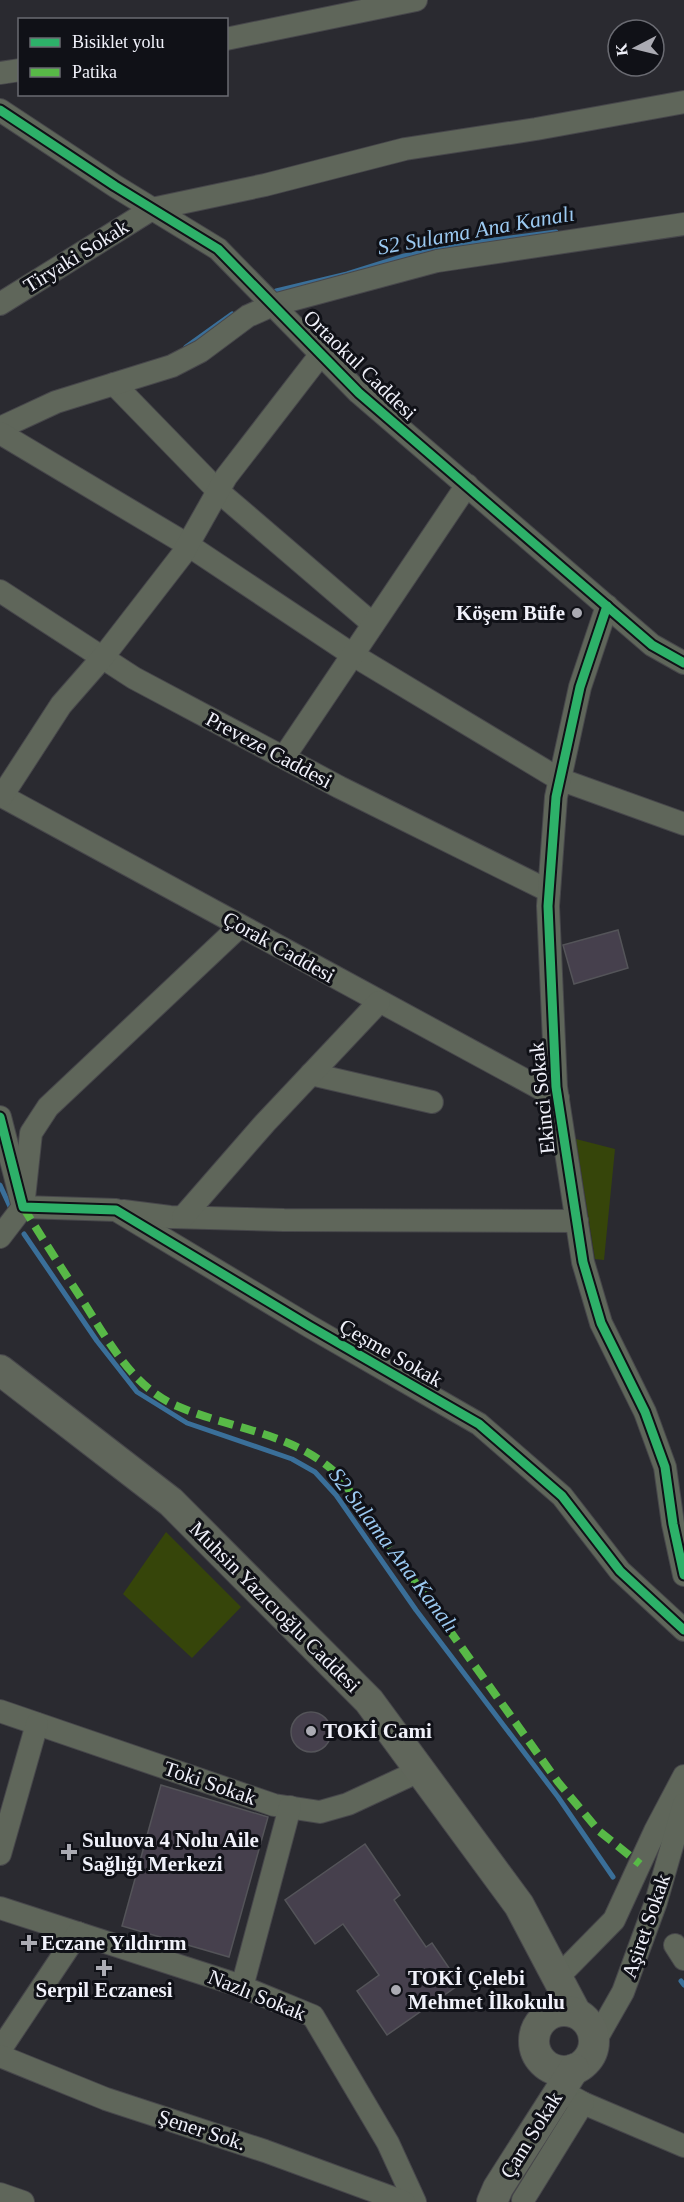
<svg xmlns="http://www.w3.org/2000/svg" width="684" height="2202" font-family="Georgia,serif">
	<rect width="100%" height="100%" fill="#2a2a30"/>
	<g fill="#36450a">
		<polygon points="576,1139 615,1149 604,1260 595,1259"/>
		<polygon points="166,1532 241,1607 192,1658 123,1594"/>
	</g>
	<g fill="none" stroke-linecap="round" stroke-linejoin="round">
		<g stroke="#3a6f99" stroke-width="5">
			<polyline points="276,291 347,274 404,256 478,242 556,232"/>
			<polyline points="186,347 232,314"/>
			<polyline points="0,1185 12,1211"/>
			<polyline points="24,1234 97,1341 137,1392 187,1423 292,1459 315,1472 336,1495 416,1610 558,1797 613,1877"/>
			<polyline points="681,1981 684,1985"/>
		</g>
	</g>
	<g fill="#46404d" stroke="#545459" stroke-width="1.5">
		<polygon points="618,930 628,968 574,984 563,945"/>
		<circle cx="311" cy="1732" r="20"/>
		<polygon points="161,1785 268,1817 229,1957 122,1926"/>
		<polygon points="365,1844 400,1895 394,1900 426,1947 432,1943 460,1984 387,2035 357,1991 379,1975 343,1924 315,1944 285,1900"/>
	</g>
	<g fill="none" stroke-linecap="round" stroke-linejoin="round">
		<defs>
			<g id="minor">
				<polyline points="226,39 416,0"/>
				<polyline points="0,73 20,70"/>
				<polyline points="0,110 115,186 218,249 359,393 652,645 684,663"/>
				<polyline points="0,304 152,209 265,185 405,149 536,129 684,102"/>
				<polyline points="114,384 218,491 373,624"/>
				<polyline points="0,428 56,402 172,366 201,351 248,316 273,305 437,261 684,224"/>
				<polyline points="0,433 188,545 353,655 559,779 684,824"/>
				<polyline points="0,591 134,678 339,787 549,891"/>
				<polyline points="607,606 580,687 556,797 548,906 556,1087 583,1262 601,1323 645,1412 665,1467 673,1524 684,1575"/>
				<polyline points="284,757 467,485"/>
				<polyline points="0,795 558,1098"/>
				<polyline points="2,796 61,705 103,657 182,555 226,477 321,354"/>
				<polyline points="311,1074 432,1102"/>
				<polyline points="0,1117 23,1207 116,1210 309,1326 479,1424 562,1496 620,1571 684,1630"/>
				<polyline points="123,1211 170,1217 284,1220 577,1221"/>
				<polyline points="183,1217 265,1123 379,1002"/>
				<polyline points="0,1237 23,1207 31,1133 48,1107 240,926"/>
				<polyline points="0,1711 274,1805 320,1812 348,1804 419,1771"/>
				<polyline points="0,1854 37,1724"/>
				<polyline points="0,1908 235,1984 313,2016 388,2143 415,2202"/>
				<polyline points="675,1945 684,1959"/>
				<polyline points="557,1978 614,1920 655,1831 684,1776"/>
				<polyline points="242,1987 290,1807"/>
				<polyline points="594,2043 623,1992 656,1902 684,1804"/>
				<polyline points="0,2050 78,1933"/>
				<polyline points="0,2056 106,2099 265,2151 404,2202"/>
				<polyline points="559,2090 583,2103 684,2146"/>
				<polyline points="0,2194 23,2202"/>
				<polyline points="523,2200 583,2103"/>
			</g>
			<g id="major">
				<polyline points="0,1370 171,1502 369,1701 519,1905 576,2013"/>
				<circle cx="564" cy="2041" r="30"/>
				<polyline points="492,2202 498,2188 574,2069"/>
			</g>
		</defs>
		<use href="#minor" stroke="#47474b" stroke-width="24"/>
		<use href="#major" stroke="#47474b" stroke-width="32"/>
		<use href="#minor" stroke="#5f665a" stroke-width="22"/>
		<use href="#major" stroke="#60665b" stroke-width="30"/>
		<path stroke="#58b947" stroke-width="8" stroke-dasharray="15 8" stroke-linecap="butt" d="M23,1207C41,1236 60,1266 79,1295C105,1335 131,1387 177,1406C233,1430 294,1432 339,1476L558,1782L599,1831L640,1864"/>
		<defs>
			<g id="cycleway">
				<polyline points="0,110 115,186 218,249 359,393 652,645 684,663"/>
				<polyline points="607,606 580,687 556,797 548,906 556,1087 583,1262 601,1323 645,1412 665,1467 673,1524 684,1575"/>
				<polyline points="0,1117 23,1207 116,1210 309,1326 479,1424 562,1496 620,1571 684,1630"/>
			</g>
		</defs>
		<use href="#cycleway" stroke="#101117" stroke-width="13"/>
		<use href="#cycleway" stroke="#2db169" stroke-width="9"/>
	</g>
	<g fill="#ababb3" stroke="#101117" stroke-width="2">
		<circle cx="577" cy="613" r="6"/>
		<circle cx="311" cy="1731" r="6"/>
		<path d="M66 1843h6v6h6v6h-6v6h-6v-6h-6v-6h6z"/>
		<path d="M26 1934h6v6h6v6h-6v6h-6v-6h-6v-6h6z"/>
		<path d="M101 1959h6v6h6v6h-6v6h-6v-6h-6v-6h6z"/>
		<circle cx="396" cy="1990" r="6"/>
	</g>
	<g text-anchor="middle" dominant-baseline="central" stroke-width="6" stroke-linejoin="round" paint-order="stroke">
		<g font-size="21" fill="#f0f1fa" stroke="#101117">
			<text transform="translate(76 256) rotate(-32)">Tiryaki Sokak</text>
			<text transform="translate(360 365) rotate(44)">Ortaokul Caddesi</text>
			<text transform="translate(269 750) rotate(28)">Preveze Caddesi</text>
			<text transform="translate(279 947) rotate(29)">Çorak Caddesi</text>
			<text transform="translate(542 1098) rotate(-96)">Ekinci Sokak</text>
			<text transform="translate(391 1353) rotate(30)">Çeşme Sokak</text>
			<text transform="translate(275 1607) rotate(45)">Muhsin Yazıcıoğlu Caddesi</text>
			<text transform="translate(210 1783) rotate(19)">Toki Sokak</text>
			<text transform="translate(646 1926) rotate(-71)">Aşiret Sokak</text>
			<text transform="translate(257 1995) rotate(22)">Nazlı Sokak</text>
			<text transform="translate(202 2130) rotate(18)">Şener Sok.</text>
			<text transform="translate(531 2135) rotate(-58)">Çam Sokak</text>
		</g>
		<g font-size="21" font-weight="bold" fill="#f0f1fa" stroke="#101117" text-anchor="start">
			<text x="565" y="613" text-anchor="end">Köşem Büfe</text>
			<text x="323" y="1731">TOKİ Cami</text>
			<text x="82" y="1840">Suluova 4 Nolu Aile<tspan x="82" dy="24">Sağlığı Merkezi</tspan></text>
			<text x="41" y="1943">Eczane Yıldırım</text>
			<text x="408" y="1978">TOKİ Çelebi<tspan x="408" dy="24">Mehmet İlkokulu</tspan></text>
			<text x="104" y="1990" text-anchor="middle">Serpil Eczanesi</text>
		</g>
		<g font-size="22" font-style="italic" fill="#9bc9f1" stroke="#101117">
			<text transform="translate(476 230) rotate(-10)">S2 Sulama Ana Kanalı</text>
			<text transform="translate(394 1550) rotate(53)">S2 Sulama Ana Kanalı</text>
		</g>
	</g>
	<rect x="18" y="18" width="210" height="78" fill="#101117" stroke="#6a6b72" stroke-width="1.5"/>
	<rect x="30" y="38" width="30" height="9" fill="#2db169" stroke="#6a6b72" stroke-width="1.5"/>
	<text x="72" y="48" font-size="18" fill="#f0f1fa">Bisiklet yolu</text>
	<rect x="30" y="68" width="30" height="9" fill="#58b947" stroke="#6a6b72" stroke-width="1.5"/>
	<text x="72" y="78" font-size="18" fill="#f0f1fa">Patika</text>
	<g transform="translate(636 48) rotate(263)"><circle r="28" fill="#101117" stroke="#6a6b72" stroke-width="1.5"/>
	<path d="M0-4.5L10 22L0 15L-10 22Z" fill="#ababb3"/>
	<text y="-9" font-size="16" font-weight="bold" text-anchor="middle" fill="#f0f1fa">K</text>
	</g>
</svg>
